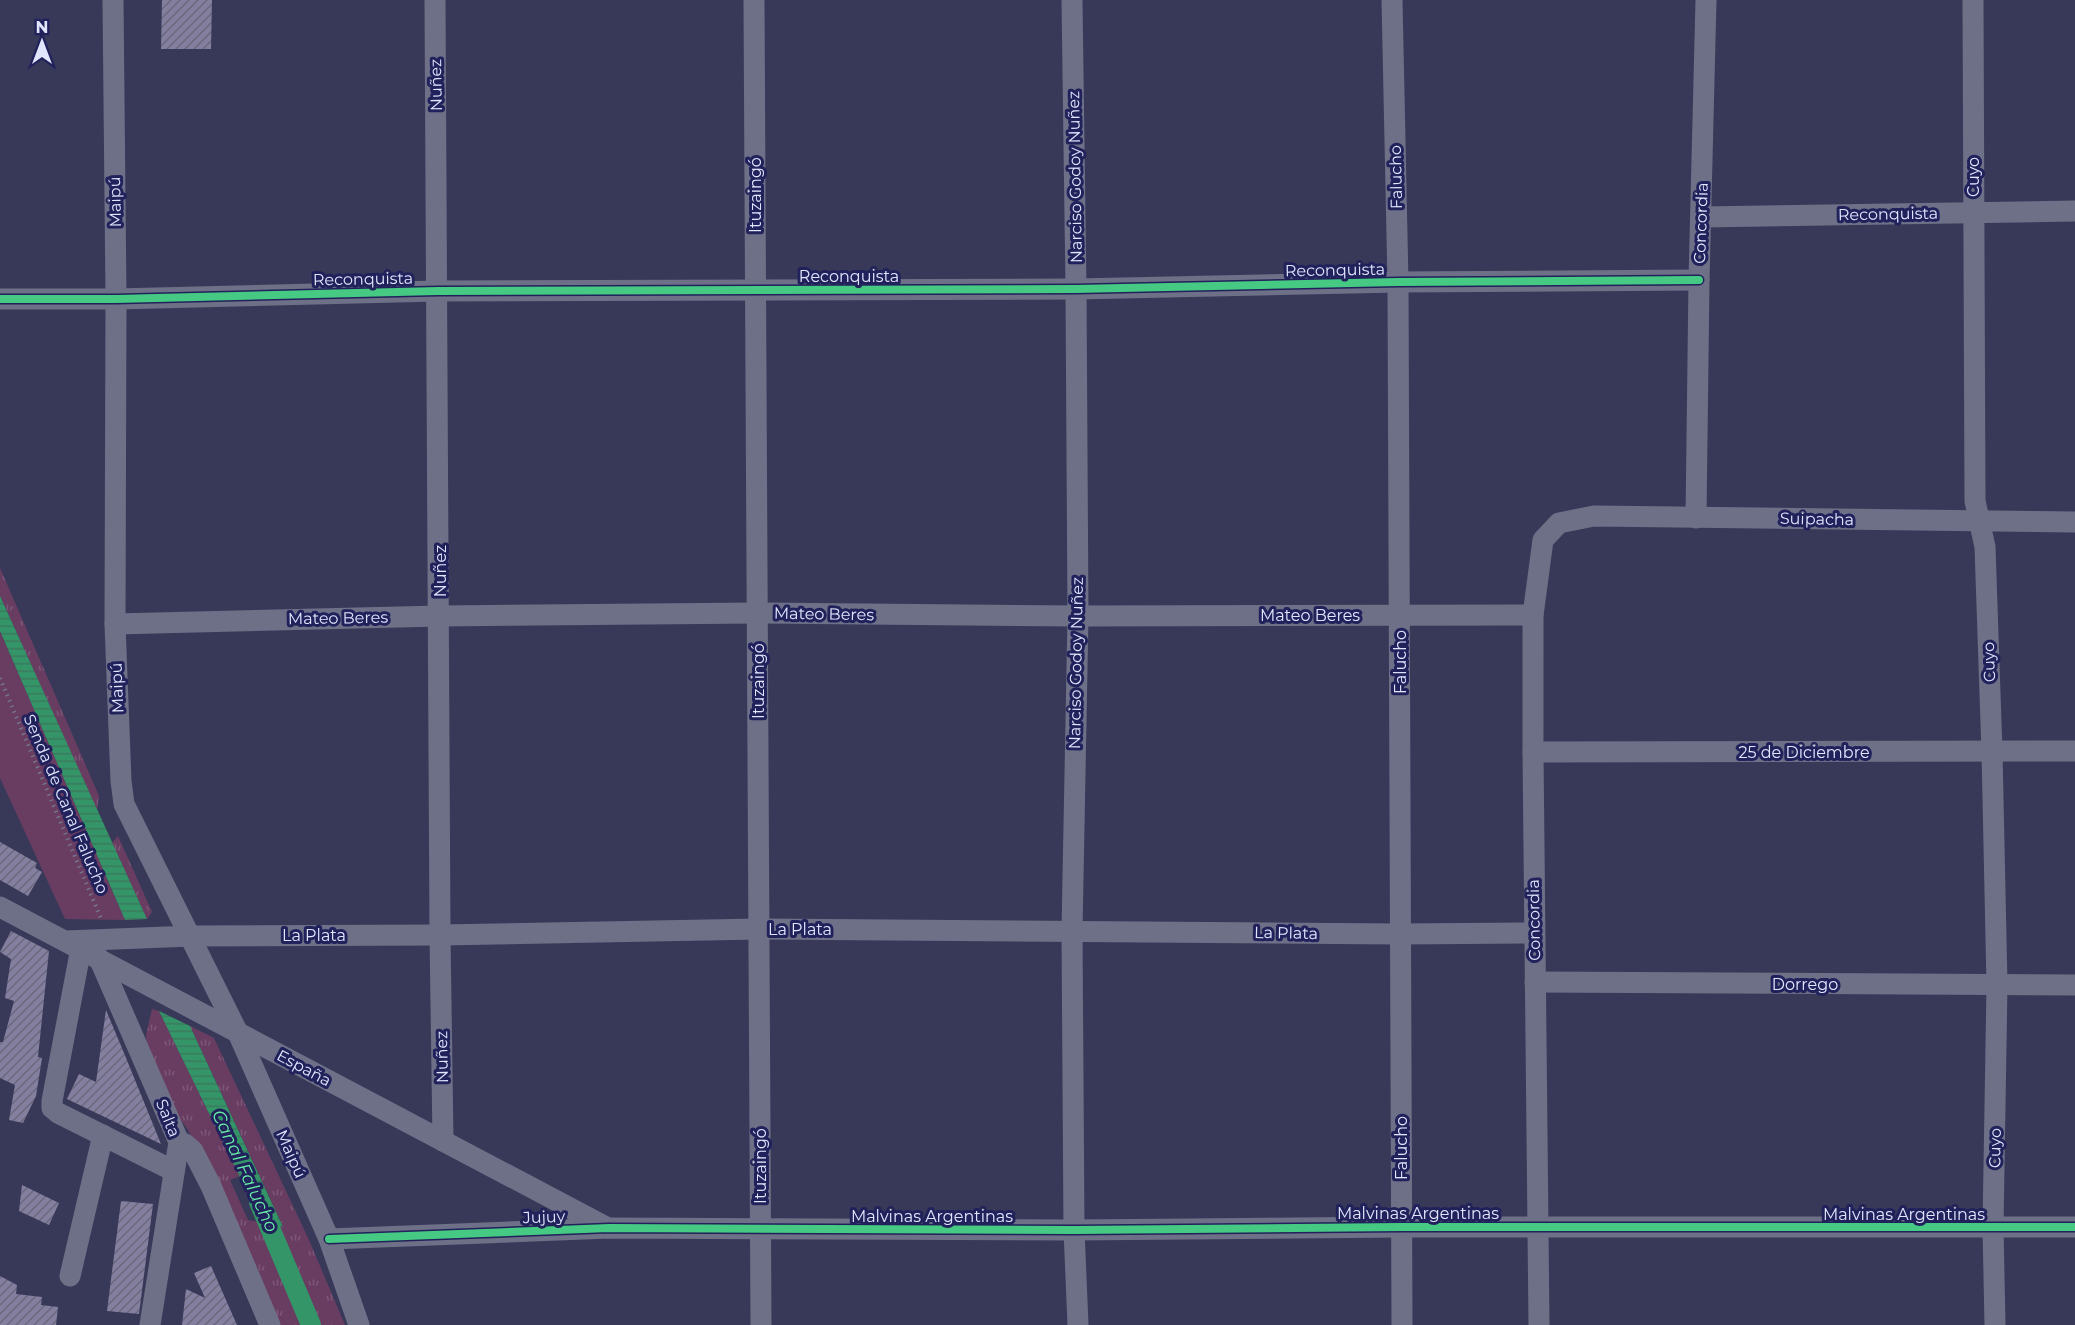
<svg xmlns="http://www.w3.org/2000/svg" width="2075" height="1325" font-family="Montserrat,sans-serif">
	<defs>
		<pattern id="grass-tufts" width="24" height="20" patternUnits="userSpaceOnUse" patternTransform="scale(1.5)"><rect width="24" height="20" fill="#693c62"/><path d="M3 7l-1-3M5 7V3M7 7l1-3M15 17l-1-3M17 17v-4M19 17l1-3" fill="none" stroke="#7e5879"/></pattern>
		<pattern id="water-rules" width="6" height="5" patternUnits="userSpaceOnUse" patternTransform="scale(1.5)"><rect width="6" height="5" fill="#349568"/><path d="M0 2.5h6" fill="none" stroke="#3a795e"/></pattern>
		<pattern id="building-hatch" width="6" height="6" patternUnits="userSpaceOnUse" patternTransform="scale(1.5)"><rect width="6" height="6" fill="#847f9f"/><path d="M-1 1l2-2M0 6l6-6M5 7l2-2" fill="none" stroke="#6a687e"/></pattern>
	</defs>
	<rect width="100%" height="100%" fill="#383959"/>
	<g fill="url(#grass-tufts)">
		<polygon points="0,568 99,796 97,810 0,596"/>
		<polygon points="118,836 152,912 147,919 112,843"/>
		<polygon points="152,1009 159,1011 240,1176 230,1180 248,1220 283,1226 190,1026 214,1038 309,1240 345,1325 274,1325 207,1162 186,1127 166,1101 147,1056 146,1035"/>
	</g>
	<polygon fill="#693c62" points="0,631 125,920 65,919 0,778"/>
	<g fill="url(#water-rules)">
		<polygon points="0,596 147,919 125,920 0,631"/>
		<polygon points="159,1011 190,1026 283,1227 263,1224"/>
	</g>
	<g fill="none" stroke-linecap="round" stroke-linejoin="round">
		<polyline stroke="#349568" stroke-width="20" points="259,1202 311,1325"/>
	</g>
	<g fill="url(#building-hatch)">
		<polygon points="162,0 212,0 211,49 161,49"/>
		<polygon points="0,842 37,863 35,868 42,872 28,896 0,880"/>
		<polygon points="11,931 49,951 38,1057 42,1058 36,1096 23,1123 9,1120 15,1085 0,1078 0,1042 3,1042 14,1001 5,998 11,959 0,952"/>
		<polygon points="106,1010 124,1053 161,1144 67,1099 79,1074 96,1082"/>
		<polygon points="22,1185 59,1203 49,1225 19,1211"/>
		<polygon points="121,1201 153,1204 139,1314 107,1311"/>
		<polygon points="211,1266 237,1325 182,1325 186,1289 205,1298 194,1273"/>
		<polygon points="0,1276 17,1285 16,1294 42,1297 41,1305 58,1307 56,1325 0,1325"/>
	</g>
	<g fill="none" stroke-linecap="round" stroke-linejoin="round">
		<polyline stroke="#747589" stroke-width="4" stroke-dasharray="1.5 4.5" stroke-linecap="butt" points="0,678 102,921"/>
		<g stroke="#6e7087" stroke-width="21">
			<polyline points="113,0 116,299 115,624 121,781 124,804 238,1033 329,1239 359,1325"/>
			<polyline points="435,0 440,935 443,1141"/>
			<polyline points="754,0 761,1325"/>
			<polyline points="1072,0 1076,289 1078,616 1072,931 1074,1230 1078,1325"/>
			<polyline points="1392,0 1398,282 1402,1325"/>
			<polyline points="1973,0 1975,501 1985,547 1992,752 1997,985 1993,1227 1995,1325"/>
			<polyline points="1702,217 2075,211"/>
			<polyline points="0,299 116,299 438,291 1076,289 1398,282 1699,280"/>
			<polyline points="1696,518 1699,280 1706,0"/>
			<polyline points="115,624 440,616 757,613 1078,616 1533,615"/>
			<polyline points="1533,752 2075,751"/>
			<polyline points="0,907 608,1228"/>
			<polyline points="66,941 191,936 440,935 759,929 1400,934 1534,933"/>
			<polyline points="81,948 52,1101 52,1108 58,1113 174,1171"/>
			<polyline points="99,958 179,1142 150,1325"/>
			<polyline points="1535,982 2075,985"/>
			<polyline points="179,1142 185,1144 193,1151 211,1186 270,1325"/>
			<polyline points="329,1239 609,1228 1074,1230 1401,1227 2075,1227"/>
			<polyline points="70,1276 103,1135"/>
			<polyline points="1539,1325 1533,752 1533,615 1543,540 1559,523 1594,516 2075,522"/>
		</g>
		<defs>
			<g id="cycleway">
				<polyline points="0,299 116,299 438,291 1076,289 1398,282 1699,280"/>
				<polyline points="329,1239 609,1228 1074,1230 1401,1227 2075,1227"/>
			</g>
		</defs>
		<use href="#cycleway" stroke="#21215b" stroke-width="11"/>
		<use href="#cycleway" stroke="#46c982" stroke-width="8"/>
	</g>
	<g text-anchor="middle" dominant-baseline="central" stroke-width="6" stroke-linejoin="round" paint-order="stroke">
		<g font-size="16" fill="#e2e6fd" stroke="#21215b">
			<text transform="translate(436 85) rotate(-91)">Nuñez</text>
			<text transform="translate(1075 177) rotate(-91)">Narciso Godoy Nuñez</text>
			<text transform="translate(1396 177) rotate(-91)">Falucho</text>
			<text transform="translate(1973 177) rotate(-90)">Cuyo</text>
			<text transform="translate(755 195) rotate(-90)">Ituzaingó</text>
			<text transform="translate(115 202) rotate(-91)">Maipú</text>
			<text transform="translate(1888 214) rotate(-1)">Reconquista</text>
			<text transform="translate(1701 223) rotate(-88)">Concordia</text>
			<text transform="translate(1335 270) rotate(-1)">Reconquista</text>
			<text x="849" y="276">Reconquista</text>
			<text transform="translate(363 279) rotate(-1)">Reconquista</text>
			<text transform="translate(1817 519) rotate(1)">Suipacha</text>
			<text transform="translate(440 571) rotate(-90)">Nuñez</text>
			<text transform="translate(824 614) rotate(1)">Mateo Beres</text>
			<text x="1310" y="615">Mateo Beres</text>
			<text transform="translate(338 618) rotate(-1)">Mateo Beres</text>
			<text transform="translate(1400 662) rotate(-90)">Falucho</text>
			<text transform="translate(1989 662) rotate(-92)">Cuyo</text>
			<text transform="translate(1076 663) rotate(-89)">Narciso Godoy Nuñez</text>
			<text transform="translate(758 681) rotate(-90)">Ituzaingó</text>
			<text transform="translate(117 688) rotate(-92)">Maipú</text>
			<text x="1804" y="752">25 de Diciembre</text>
			<text transform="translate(66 804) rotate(67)">Senda de Canal Falucho</text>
			<text transform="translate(1534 920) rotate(-91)">Concordia</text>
			<text x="800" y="929">La Plata</text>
			<text transform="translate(1286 933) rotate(1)">La Plata</text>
			<text x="314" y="935">La Plata</text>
			<text x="1805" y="984">Dorrego</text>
			<text transform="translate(442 1057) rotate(-91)">Nuñez</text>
			<text transform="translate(304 1068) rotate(28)">España</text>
			<text transform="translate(168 1118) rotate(68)">Salta</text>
			<text transform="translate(1401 1148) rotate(-90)">Falucho</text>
			<text transform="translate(1995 1148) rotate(-89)">Cuyo</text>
			<text transform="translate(291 1154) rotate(66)">Maipú</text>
			<text transform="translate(760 1166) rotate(-90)">Ituzaingó</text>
			<text x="1418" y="1213">Malvinas Argentinas</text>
			<text x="1904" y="1214">Malvinas Argentinas</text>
			<text x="932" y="1216">Malvinas Argentinas</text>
			<text transform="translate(544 1217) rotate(-2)">Jujuy</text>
		</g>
		<g font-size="18" font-style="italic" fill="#67eda6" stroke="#21215b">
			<text transform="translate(245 1171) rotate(65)">Canal Falucho</text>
		</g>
	</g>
	<g transform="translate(42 42)" stroke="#21215b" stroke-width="4.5" paint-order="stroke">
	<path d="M0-4.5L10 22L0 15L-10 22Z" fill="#e2e6fd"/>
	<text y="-9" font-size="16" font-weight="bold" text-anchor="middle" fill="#e2e6fd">N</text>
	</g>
</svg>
